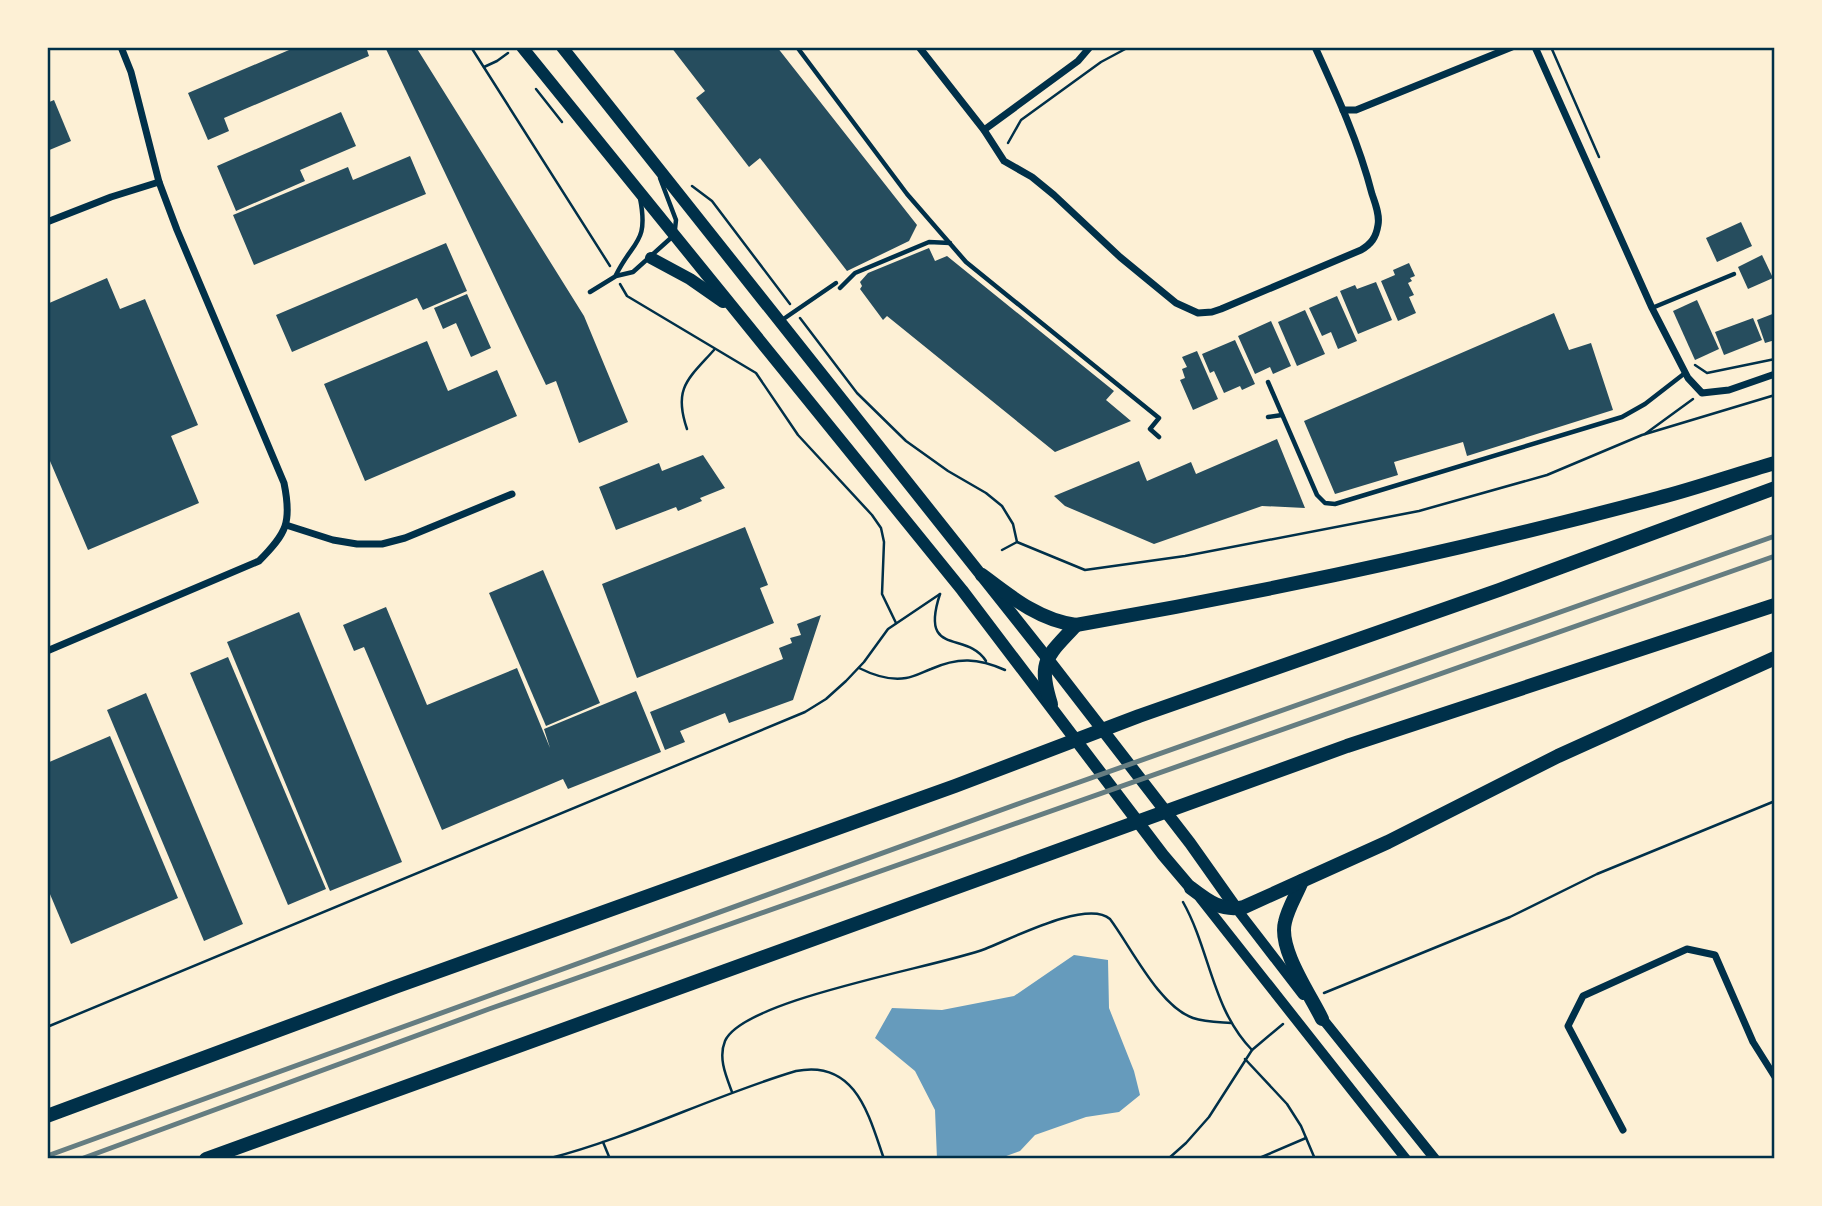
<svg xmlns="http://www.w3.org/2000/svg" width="1822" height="1206" font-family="'Varela Round',sans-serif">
	<rect width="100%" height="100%" fill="#fdf0d5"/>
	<polygon fill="#669bbc" points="1074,955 1108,960 1109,1008 1134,1071 1140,1095 1119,1112 1086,1117 1035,1135 1020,1151 998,1159 937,1159 935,1110 915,1071 875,1038 892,1008 942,1010 1014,996"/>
	<g fill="#264d5e">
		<polygon points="296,47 366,47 369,56 224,118 229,131 208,140 188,93"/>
		<polygon points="385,47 416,47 584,316 628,422 579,443 556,381 546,385"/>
		<polygon points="671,47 777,47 917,225 909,241 847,271 760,158 749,167 696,98 705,91"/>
		<polygon points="54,100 71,141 47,151 47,103"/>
		<polygon points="341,112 356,146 300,170 305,181 236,211 217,166"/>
		<polygon points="410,156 426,194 254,265 233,215 348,167 353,180"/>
		<polygon points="1741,222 1752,246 1717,262 1706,238"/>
		<polygon points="446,243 467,291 423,310 417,298 292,352 276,315"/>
		<polygon points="929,248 935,261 947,256 1114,391 1106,400 1131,421 1055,452 887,316 883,320 860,289 862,286 860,282 868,273"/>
		<polygon points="1762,255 1773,278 1748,289 1738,267"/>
		<polygon points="1409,263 1415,276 1410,278 1412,281 1408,283 1414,295 1409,297 1416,313 1398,321 1381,281 1395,275 1393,270"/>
		<polygon points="107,278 120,309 145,299 198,425 171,436 199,503 88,550 47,454 47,304"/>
		<polygon points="1376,282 1392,320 1358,334 1340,291 1355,285 1357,289"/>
		<polygon points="467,294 491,348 471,357 456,323 443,329 434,308"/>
		<polygon points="1337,296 1357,341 1338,349 1331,332 1322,336 1309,308"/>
		<polygon points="1697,300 1719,349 1695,360 1673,311"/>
		<polygon points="1305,310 1325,354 1297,366 1278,322"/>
		<polygon points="1554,313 1569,350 1591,343 1613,410 1467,456 1463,442 1394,462 1398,475 1335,494 1304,421"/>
		<polygon points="1775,313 1775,340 1765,343 1757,320"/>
		<polygon points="1753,318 1762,340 1724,355 1715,332"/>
		<polygon points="1271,321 1291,366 1273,374 1270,367 1255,374 1238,336"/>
		<polygon points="1235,340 1255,384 1242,390 1240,386 1224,393 1214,371 1210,373 1202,354"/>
		<polygon points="427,341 448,391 497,370 517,416 365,481 324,384"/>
		<polygon points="1197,351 1218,399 1193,410 1180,380 1185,378 1182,369 1187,367 1182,357"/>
		<polygon points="1277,439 1305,508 1262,506 1154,544 1065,506 1054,496 1139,461 1147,481 1191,462 1196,474"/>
		<polygon points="703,455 725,488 700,498 702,501 678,511 676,507 616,530 599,487 659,463 662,471"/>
		<polygon points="745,527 768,585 760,588 774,623 637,678 602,584"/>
		<polygon points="543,570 600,703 546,726 489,593"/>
		<polygon points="386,607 427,705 517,668 550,748 544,729 636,691 661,752 568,789 563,779 442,830 364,647 354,651 343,625"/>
		<polygon points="299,612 402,862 330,891 227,642"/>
		<polygon points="821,615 793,700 729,723 725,713 680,731 685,742 665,750 650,712 783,659 779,648 792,643 790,638 801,635 797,624"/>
		<polygon points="228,657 326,889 288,905 190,673"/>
		<polygon points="146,693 243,924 204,941 107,710"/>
		<polygon points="110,736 178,898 71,944 47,887 47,763"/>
	</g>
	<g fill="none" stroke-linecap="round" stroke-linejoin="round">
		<g stroke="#003049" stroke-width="2.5">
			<polyline points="471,47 610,266"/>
			<polyline points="1551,47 1599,157"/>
			<polyline points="484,67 497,61 508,53"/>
			<polyline points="536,89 562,122"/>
			<polyline points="1008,143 1021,120 1101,62 1129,47"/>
			<polyline points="692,186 712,201 790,304"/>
			<polyline points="620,284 627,296 756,373 798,435 872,515 881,528 884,542 882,594 896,623"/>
			<polyline points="800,318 857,393 906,441 948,471 986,493 1002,506 1013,524 1017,542"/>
			<polyline points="1695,365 1707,373 1775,359"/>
			<path d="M687,429C673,388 688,379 714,350"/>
			<polyline points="1645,434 1693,399"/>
			<polyline points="1002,550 1017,542 1085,570 1185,556 1419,511 1547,475 1642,435 1775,395"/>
			<path d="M940,594C919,658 967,630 986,661"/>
			<path d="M859,668C873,675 889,681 906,678C914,677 923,672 931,669C958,657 978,658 1005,670"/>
			<path d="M1183,902C1210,950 1212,1009 1252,1050"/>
			<polyline points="1324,993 1510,917 1597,874 1775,801"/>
			<polyline points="47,1027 805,712 826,699 846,681 864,662 888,629 940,594"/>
			<polyline points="1245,1059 1287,1104 1301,1126 1315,1159"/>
			<path d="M732,1092C726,1076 718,1058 725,1041C743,999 938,967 985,949C1011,939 1087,899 1110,919C1131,947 1159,1006 1193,1018C1205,1022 1218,1022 1231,1023"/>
			<polyline points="603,1142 610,1159"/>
			<path d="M547,1159C633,1137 712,1096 796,1071C856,1059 869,1116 884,1159"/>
			<polyline points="1168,1159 1186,1143 1209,1117 1252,1050 1283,1024"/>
			<polyline points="1257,1159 1306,1138"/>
		</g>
		<g stroke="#003049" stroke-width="4.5">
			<polyline points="797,47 907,194 966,262 1159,418 1150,429 1159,437"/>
			<polyline points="660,178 676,220 675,229"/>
			<path d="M616,275C633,240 649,244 640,198"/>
			<polyline points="840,288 855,273 929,242 950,243"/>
			<polyline points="590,292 616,276 633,272 672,237"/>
			<polyline points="1652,308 1734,274"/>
			<polyline points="782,320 836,283"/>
			<polyline points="1268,382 1317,495 1325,503 1335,504 1622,417 1645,404 1685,373"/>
			<polyline points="1268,417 1282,415"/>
		</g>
		<g stroke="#003049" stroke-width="7">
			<path d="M919,47L984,130L1004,161L1032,177L1054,195L1120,257L1176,303L1198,313L1212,312L1221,309L1361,250C1371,244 1376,238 1378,225C1380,215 1375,203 1372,194C1359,143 1337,95 1315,47"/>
			<polyline points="1535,47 1652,308 1688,378 1702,393 1729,390 1775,374"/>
			<polyline points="1343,110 1356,110 1512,47"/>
			<polyline points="984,130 1078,61 1090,47"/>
			<polyline points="47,222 111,197 159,182"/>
			<polyline points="286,525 333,540 357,544 382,544 405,538 512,494"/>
			<path d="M47,651L259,561C287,533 292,522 284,483L177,230L159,182L131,72L121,47"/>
			<polyline points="1623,1130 1568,1026 1583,996 1687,949 1715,955 1753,1042 1775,1077"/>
		</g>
		<g stroke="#003049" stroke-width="10">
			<polyline points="1200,898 1406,1159"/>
			<polyline points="1236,908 1303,995"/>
			<polyline points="1318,1013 1435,1159"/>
		</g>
		<g stroke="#003049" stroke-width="12">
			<polyline points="522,47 962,590 1163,855 1191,888"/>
			<polyline points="562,47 1047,658 1190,843 1236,908"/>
			<polyline points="651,258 690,279 723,302"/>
		</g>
		<g stroke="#003049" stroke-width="14">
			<path d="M982,575C1011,597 1039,620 1076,625C1271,591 1466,549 1658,498C1697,488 1736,474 1775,463"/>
			<path d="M1051,704C1037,660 1047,657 1076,625"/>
			<path d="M1302,881C1297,894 1288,908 1285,922C1278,949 1310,994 1322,1019"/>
			<path d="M1191,888C1208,901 1222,912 1244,907L1388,842L1558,756L1775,658"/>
			<polyline points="47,1116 395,987 955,786 1139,716 1499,590 1775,488"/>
			<polyline points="206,1159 1347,746 1775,605"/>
		</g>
		<g stroke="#657d81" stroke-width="5">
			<polyline points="47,1156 1026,801 1775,536"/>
			<polyline points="81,1159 489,1009 1775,556"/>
		</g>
	</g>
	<rect width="1822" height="1206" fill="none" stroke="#fdf0d5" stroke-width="98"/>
	<rect x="49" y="49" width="1724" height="1108" fill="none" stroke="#003049" stroke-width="2.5"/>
</svg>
